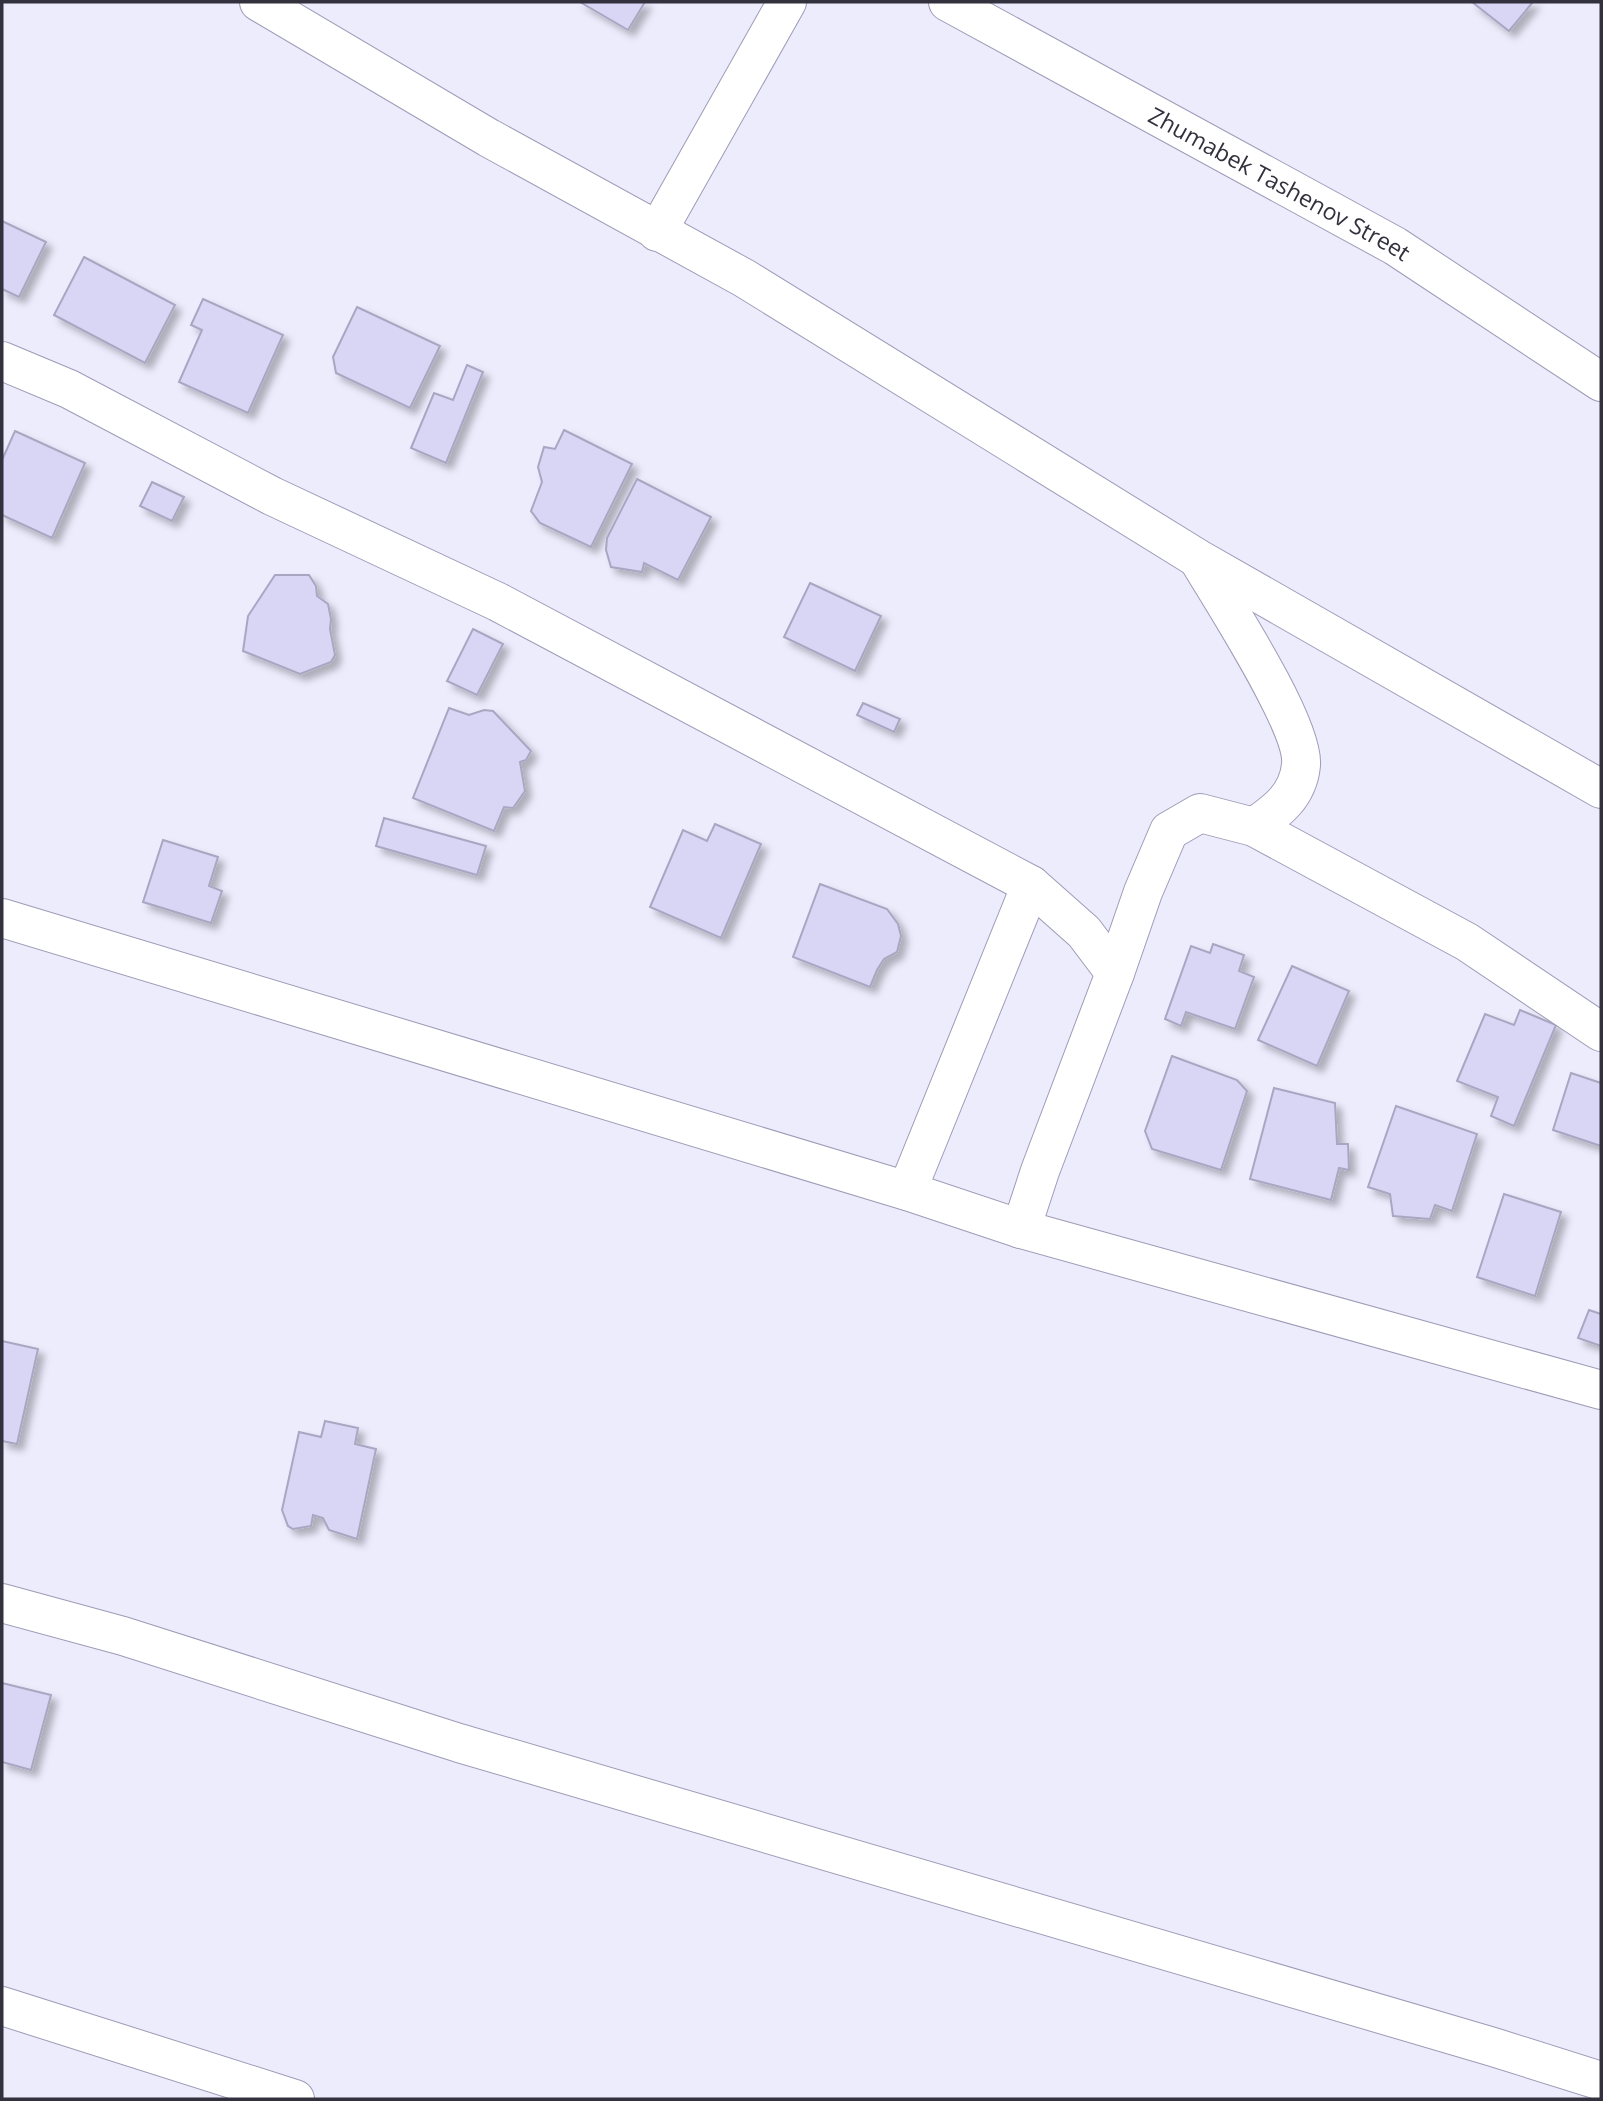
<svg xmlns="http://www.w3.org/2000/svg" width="1603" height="2101" font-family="'Open Sans',sans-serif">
	<defs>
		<filter id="shadow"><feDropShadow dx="6" dy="6" stdDeviation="3.5" flood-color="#0004"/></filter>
	</defs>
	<rect width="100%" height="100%" fill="#edecfd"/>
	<g fill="#d8d5f5" stroke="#a9a6c2" stroke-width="2" filter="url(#shadow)">
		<polygon points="580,2 645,2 628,30"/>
		<polygon points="1472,2 1533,2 1509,31"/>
		<polygon points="2,221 46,242 19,297 2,289"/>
		<polygon points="84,257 175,305 145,363 54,315"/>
		<polygon points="203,299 283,335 248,413 179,382 202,330 191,325"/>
		<polygon points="357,307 440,346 410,408 336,373 333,357"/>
		<polygon points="467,365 483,372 446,463 411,448 434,393 453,400"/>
		<polygon points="564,430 632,464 591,547 540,523 531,511 542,482 538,467 544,447 555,449"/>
		<polygon points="15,431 85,463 52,538 2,515 2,460"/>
		<polygon points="637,479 711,517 678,580 644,563 642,572 611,567 606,550 607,538"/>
		<polygon points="152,482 184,497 172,521 140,506"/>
		<polygon points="275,575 309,575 316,586 317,596 328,604 331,619 330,629 335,655 331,662 300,674 243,651 248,616"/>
		<polygon points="810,583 881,616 855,671 784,637"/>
		<polygon points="473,629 503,644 477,695 447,681"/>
		<polygon points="863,703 900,719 894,732 857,715"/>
		<polygon points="449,708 469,715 484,710 493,711 531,751 526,760 520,762 525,791 513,808 504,807 494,831 413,798"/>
		<polygon points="384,818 486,846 477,875 376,846"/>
		<polygon points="715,824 761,844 721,938 650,907 683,830 707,841"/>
		<polygon points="163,840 218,857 209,886 222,891 211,923 143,902"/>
		<polygon points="820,884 887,909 898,924 901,936 897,952 884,959 877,970 870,987 793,957"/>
		<polygon points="1213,944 1244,955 1239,971 1254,977 1235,1029 1186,1012 1181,1026 1165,1019 1191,946 1210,953"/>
		<polygon points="1292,966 1349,991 1317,1066 1258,1040"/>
		<polygon points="1520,1010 1556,1025 1514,1126 1491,1116 1498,1097 1457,1081 1485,1014 1514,1025"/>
		<polygon points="1172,1056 1237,1080 1247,1091 1221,1170 1152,1149 1145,1131"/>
		<polygon points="1571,1073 1601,1083 1601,1146 1553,1130"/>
		<polygon points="1274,1088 1335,1103 1337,1144 1348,1144 1349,1170 1339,1168 1331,1200 1250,1179"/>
		<polygon points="1396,1106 1477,1134 1452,1211 1435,1205 1430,1219 1393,1216 1390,1194 1368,1187"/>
		<polygon points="1504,1194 1561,1212 1535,1296 1477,1277"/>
		<polygon points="1589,1310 1601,1314 1601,1346 1578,1338"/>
		<polygon points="2,1341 38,1349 17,1444 2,1441"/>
		<polygon points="325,1421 358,1428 355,1444 376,1449 357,1539 329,1530 323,1518 313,1515 311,1526 293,1529 288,1526 282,1510 299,1432 321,1437"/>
		<polygon points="2,1683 51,1695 31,1770 2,1762"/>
	</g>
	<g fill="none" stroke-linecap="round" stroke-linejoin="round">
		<defs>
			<g id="minor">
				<polyline points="259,2 489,138 744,278 1197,558 1601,789"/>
				<path id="s1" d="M948,2L1395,246L1601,382"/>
				<polyline points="657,232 787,2"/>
				<polyline points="2,361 69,389 272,496 498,602 1031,885 1084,932 1115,973 1040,1171 1021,1229"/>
				<path d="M1198,559C1221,598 1305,726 1301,765C1298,796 1277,811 1254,827"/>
				<polyline points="2,918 907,1191 1021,1229 1601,1390"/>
				<polyline points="1115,973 1143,892 1169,831 1200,813 1254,827 1467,942 1601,1032"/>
				<polyline points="907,1191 1031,885"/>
				<polyline points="2,1603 123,1636 459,1743 1493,2047 1601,2081"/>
				<polyline points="2,2006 295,2099"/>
			</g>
		</defs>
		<use href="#minor" stroke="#9e9bb6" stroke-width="40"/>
		<use href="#minor" stroke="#fff" stroke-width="38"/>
	</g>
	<g text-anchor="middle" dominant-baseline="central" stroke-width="7" stroke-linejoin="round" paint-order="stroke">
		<g font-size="23" fill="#33313d" stroke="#edecfd">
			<text stroke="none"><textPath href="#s1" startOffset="378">Zhumabek Tashenov Street</textPath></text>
		</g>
	</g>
	<rect width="1603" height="2101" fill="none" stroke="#33313d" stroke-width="7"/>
</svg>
